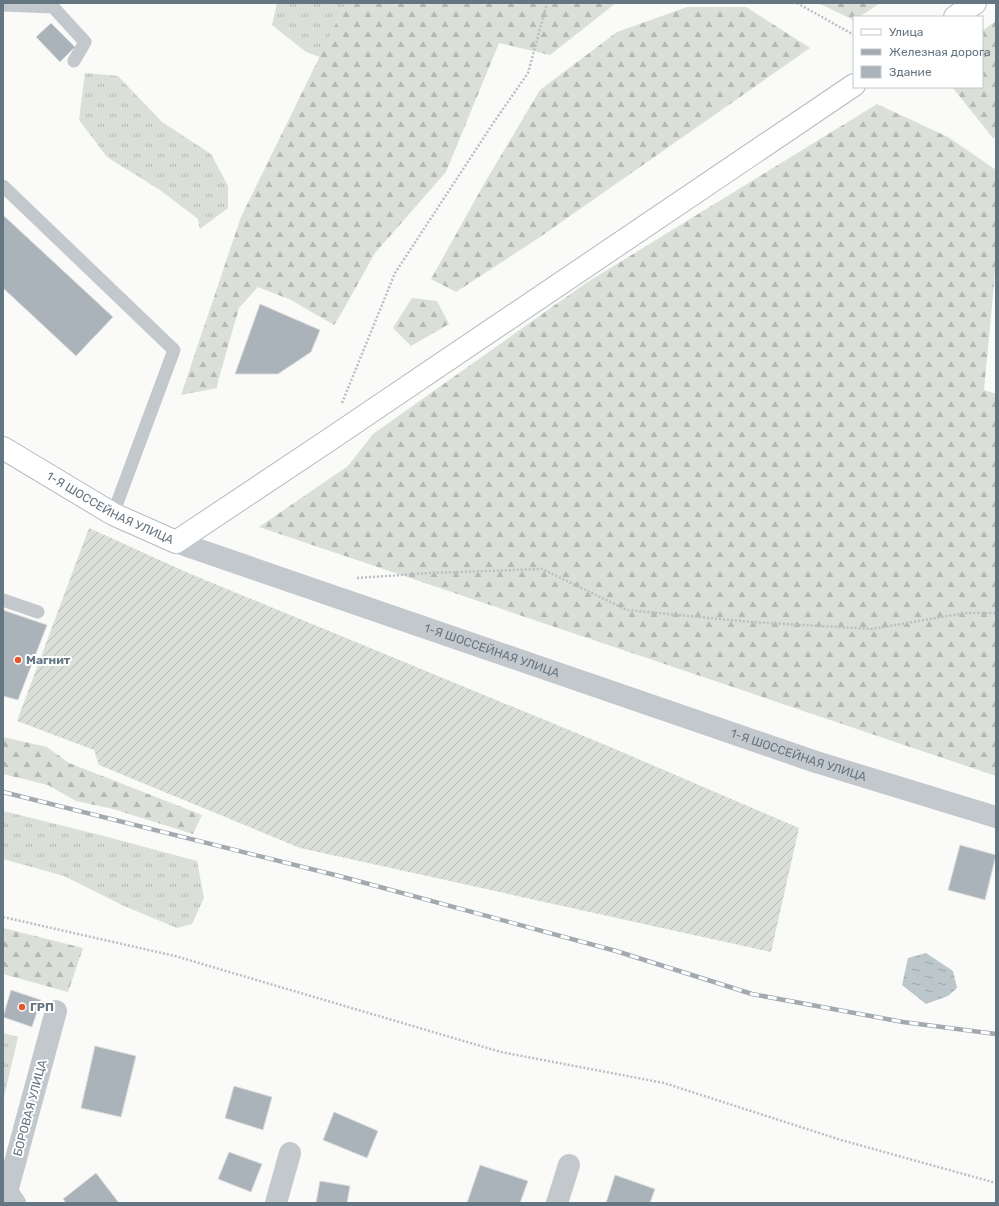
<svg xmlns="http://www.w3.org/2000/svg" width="999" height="1206" font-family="Rubik,sans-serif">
	<defs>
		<pattern id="grass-tufts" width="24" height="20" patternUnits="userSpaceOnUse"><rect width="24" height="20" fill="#dadfd7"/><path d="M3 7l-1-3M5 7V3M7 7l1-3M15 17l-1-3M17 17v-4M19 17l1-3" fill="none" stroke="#b4b9b4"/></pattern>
		<pattern id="forest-firs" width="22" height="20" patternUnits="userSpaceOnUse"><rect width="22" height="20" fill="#dadfd7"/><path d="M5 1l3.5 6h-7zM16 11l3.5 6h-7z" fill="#b4b9b4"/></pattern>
		<pattern id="garden-furrows" width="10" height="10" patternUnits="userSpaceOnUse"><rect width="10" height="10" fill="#dadfd7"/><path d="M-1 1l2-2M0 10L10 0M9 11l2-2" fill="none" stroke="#b4b9b4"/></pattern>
		<pattern id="water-ripples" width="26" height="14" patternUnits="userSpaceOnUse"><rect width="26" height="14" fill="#bbc7cb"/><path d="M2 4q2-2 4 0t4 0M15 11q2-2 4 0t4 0" fill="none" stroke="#9ca6aa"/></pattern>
	</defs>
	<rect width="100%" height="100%" fill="#fafaf8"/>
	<g fill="url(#grass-tufts)">
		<polygon points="277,3 346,3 320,57 306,52 272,25"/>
		<polygon points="85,73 118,76 162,122 211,154 228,186 228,208 200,229 198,219 160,190 107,157 79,120"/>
		<polygon points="3,811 104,836 197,861 204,898 192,924 177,928 124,906 64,876 3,859"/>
		<polygon points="3,1033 18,1037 3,1101"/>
	</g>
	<g fill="url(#forest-firs)">
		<polygon points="346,3 616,3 550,55 499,43 446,172 375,253 341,314 334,325 291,300 258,287 239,308 218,381 217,388 181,395 241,217"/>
		<polygon points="818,3 880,3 859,17 854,17 854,20"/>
		<polygon points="687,7 746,7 810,48 540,237 456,292 431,279 484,184 540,90 617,32"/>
		<polygon points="996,21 996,137 993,138 952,87 982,87 982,31"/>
		<polygon points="877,104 948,137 996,170 996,263 984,390 996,394 996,776 259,527 348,466 373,434 586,283"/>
		<polygon points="412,298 437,301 449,324 411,346 393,328"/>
		<polygon points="3,737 47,747 69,763 202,815 193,834 113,809 76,801 48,785 3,774"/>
		<polygon points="3,928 83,948 68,992 3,974"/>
	</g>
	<polygon fill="url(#garden-furrows)" points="89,528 186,572 615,749 799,828 771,952 300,848 99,765 94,750 17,721"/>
	<polygon fill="url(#water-ripples)" points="926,953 953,971 957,988 948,996 926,1004 902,985 908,958"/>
	<g fill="#aab3b9" stroke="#dcdcda">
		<polygon points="51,23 75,47 60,62 36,37"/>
		<polygon points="3,215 113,317 76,356 3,288"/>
		<polygon points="260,304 320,330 311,352 278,374 235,374"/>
		<polygon points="3,610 47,625 18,700 3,696"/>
		<polygon points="960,845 996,855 985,900 948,890"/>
		<polygon points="11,990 41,1000 32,1027 3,1017"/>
		<polygon points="95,1046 136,1056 121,1117 81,1108"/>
		<polygon points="234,1086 272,1097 263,1130 225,1118"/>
		<polygon points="334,1112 378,1131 367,1158 323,1140"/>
		<polygon points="229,1152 262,1164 251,1192 218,1179"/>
		<polygon points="480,1165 528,1181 520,1203 467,1203"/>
		<polygon points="96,1173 119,1203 66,1203 63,1199"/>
		<polygon points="615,1175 655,1189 650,1203 606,1203"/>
		<polygon points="320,1181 350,1186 347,1203 316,1203"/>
	</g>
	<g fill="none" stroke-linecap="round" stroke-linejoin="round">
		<defs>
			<g id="secondary">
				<polyline points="955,17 975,3"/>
				<path id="s2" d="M3,448L113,514L176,542L326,442L854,85"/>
			</g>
		</defs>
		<use href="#secondary" stroke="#b3babf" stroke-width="24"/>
		<g stroke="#bbbfc2" stroke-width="2.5" stroke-dasharray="2 2" stroke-linecap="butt">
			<polyline points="797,3 854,35"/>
			<polyline points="342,403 395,273 494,122 528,73 547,3"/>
			<polyline points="357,578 430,573 542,569 627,610 751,622 872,629 965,613 996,613"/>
			<polyline points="3,917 175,956 501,1052 664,1083 841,1140 996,1183"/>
		</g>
		<g stroke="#c3c8cc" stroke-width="13">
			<polyline points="3,5 53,7 85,42 74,61"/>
			<polyline points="3,186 174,350 113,514"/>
			<polyline points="3,600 38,612"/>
		</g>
		<g stroke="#c3c8cc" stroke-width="22">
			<path id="s1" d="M176,542L816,762L996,817"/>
			<polyline points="15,1203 7,1192 56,1011"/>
			<polyline points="276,1203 290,1153"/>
			<polyline points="557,1203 569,1165"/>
		</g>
		<use href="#secondary" stroke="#fff" stroke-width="22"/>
		<defs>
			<polyline id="rail" points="3,792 343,877 616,951 752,994 903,1022 996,1034"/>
		</defs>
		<use href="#rail" stroke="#a2aab0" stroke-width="4.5"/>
		<use href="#rail" stroke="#fff" stroke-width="3" stroke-dasharray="9" stroke-linecap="butt"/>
	</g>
	<g fill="#e4572e" stroke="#fff" stroke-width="1.5">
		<circle cx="18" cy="660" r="4"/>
		<circle cx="22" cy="1007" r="4"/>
	</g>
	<g text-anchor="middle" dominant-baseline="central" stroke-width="4" stroke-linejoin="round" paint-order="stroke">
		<g font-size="12" fill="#657683" stroke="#fff">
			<text stroke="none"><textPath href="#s2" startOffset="123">1-Я ШОССЕЙНАЯ УЛИЦА</textPath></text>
			<text stroke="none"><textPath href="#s1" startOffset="334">1-Я ШОССЕЙНАЯ УЛИЦА</textPath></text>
			<text stroke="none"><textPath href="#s1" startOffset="658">1-Я ШОССЕЙНАЯ УЛИЦА</textPath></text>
			<text transform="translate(30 1108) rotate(-75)">БОРОВАЯ УЛИЦА</text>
		</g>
		<g font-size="12" font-weight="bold" fill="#657683" stroke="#fff" text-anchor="start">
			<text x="26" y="660">Магнит</text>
			<text x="30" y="1007">ГРП</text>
		</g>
	</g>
	<rect width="999" height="1206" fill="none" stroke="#657683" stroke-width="8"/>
	<rect x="853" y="16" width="130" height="72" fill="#ffffff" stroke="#c1c8cd"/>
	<rect x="861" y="29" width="20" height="6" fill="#ffffff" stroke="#c1c8cd"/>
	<text x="889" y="36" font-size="12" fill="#657683">Улица</text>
	<rect x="861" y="49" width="20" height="6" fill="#a2aab0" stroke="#c1c8cd"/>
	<text x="889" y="56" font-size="12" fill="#657683">Железная дорога</text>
	<rect x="861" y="66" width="20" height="12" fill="#aab3b9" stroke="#c1c8cd"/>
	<text x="889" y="76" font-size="12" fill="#657683">Здание</text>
</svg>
